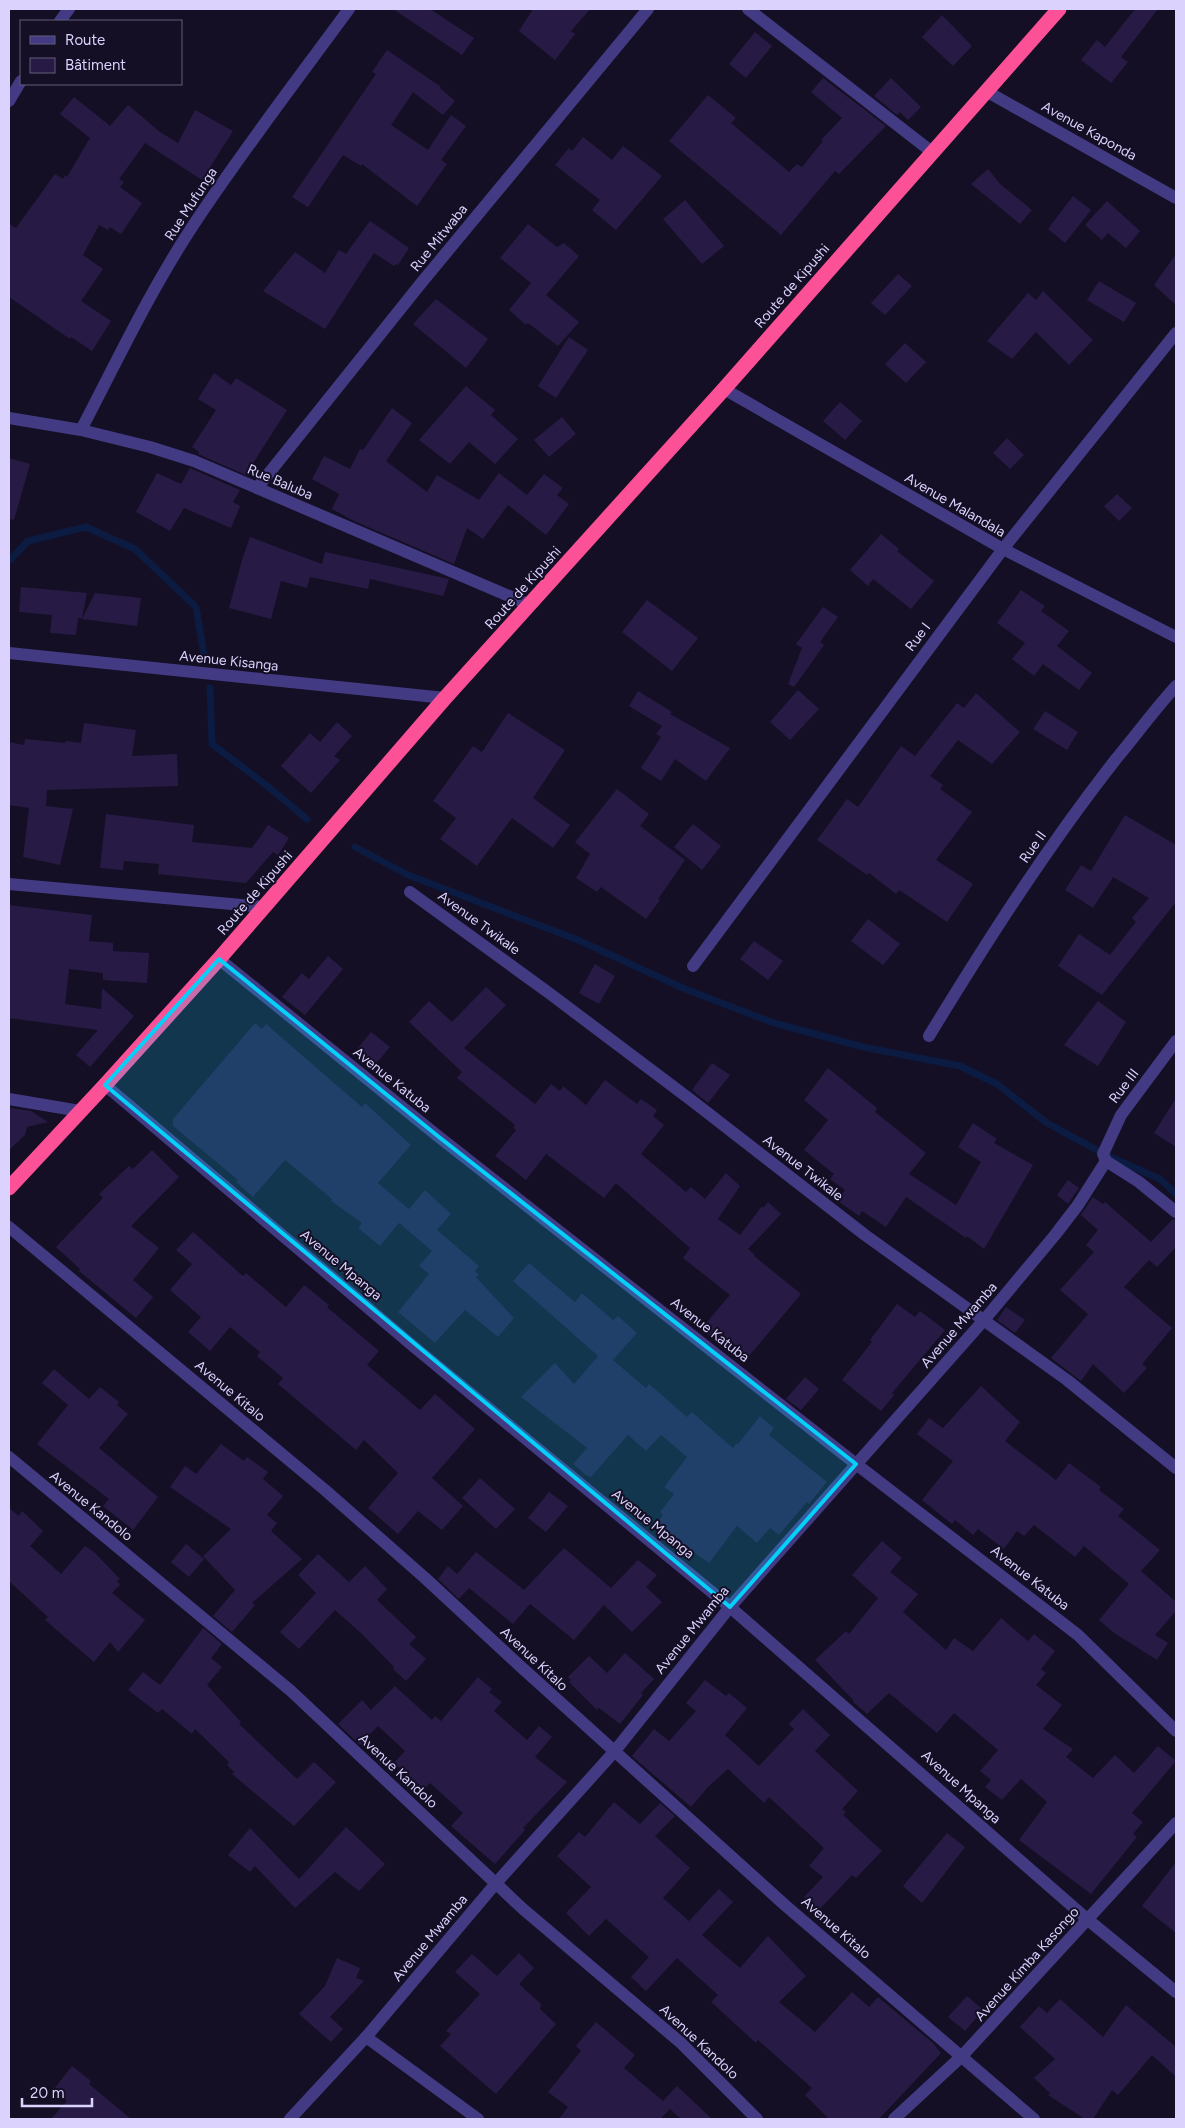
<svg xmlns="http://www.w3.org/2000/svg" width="1185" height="2128" font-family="Figtree,sans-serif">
	<rect width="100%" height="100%" fill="#140f24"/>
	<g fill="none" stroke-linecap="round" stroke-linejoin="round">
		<g stroke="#0b1b42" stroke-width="7">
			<polyline points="9,561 28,541 86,527 135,549 196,607 205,661"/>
			<polyline points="210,688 212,744 266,785 307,819"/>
			<polyline points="355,847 408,875 578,940 685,989 774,1023 863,1047 960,1066 997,1084 1047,1123 1106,1155 1160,1179 1176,1194"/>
		</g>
	</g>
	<g fill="#271b45">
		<polygon points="393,9 430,9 474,38 462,55"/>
		<polygon points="533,9 590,9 571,31 575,34 555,60 519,31"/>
		<polygon points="1135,9 1158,9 1121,57 1128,62 1111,83 1081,60 1097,40 1105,47"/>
		<polygon points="942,15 972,46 953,66 922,37"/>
		<polygon points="755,32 772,46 746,78 729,64"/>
		<polygon points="387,50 441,87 440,88 455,101 443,115 413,92 391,125 428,150 451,115 466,126 441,160 447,164 417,206 362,164 361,166 343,155 308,207 292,197 376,74 372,72"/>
		<polygon points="823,78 886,126 839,174 835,171 781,235 669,141 708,95 736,118 731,123 789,172 797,164 802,167 823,141 821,140 842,118 811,92"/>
		<polygon points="891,78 921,107 908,120 900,112 897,115 874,96"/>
		<polygon points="74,97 110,126 128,105 160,132 178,143 195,110 233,131 202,180 145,143 119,179 124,182 120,187 142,203 121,234 110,227 108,230 99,225 83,255 103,269 81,301 111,321 92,351 71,337 70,339 9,297 9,224 16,228 55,174 63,179 65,175 67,177 90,138 60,114"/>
		<polygon points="583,137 612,160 623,146 662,176 616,230 592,210 600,200 555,165 569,148 572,151"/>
		<polygon points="988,169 1000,184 1032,210 1020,224 971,184"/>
		<polygon points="1073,196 1091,210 1065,243 1048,229"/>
		<polygon points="685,200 724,246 702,264 663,219"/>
		<polygon points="1107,201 1140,231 1126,248 1108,233 1102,240 1085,225"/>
		<polygon points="370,221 409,248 398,265 396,264 394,266 374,253 325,329 263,291 295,252 325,273 339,250 346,254"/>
		<polygon points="528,224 557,247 564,243 579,256 546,295 579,322 558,346 528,323 526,325 509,310 531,283 500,258"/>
		<polygon points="1176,254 1176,305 1154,285"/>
		<polygon points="898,274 912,286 885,315 871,303"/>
		<polygon points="1099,281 1136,303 1124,322 1087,300"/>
		<polygon points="1043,291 1093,340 1069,365 1036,332 1012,359 987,341 1028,293 1036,300"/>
		<polygon points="436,299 488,339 466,368 413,324"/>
		<polygon points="569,337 588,350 556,398 538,386"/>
		<polygon points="905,343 926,362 906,383 885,364"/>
		<polygon points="214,373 231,385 236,378 287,410 252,465 254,466 248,476 198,454 199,452 192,447 216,410 198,399"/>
		<polygon points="466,386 495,410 491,415 518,439 495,464 469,442 450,464 419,440"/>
		<polygon points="840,402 862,421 845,440 823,421"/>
		<polygon points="392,408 412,423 386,461 427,492 437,475 479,500 499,473 527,495 544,474 563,488 557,495 569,504 546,535 508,505 483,539 467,528 454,564 354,521 332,509 339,494 312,479 324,456 350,469 360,449 363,450"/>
		<polygon points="562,417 576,434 549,457 534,440"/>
		<polygon points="1007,438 1024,455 1010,469 993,453"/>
		<polygon points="9,458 30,464 14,520 9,519"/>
		<polygon points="190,468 240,490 233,502 240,506 231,528 184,508 170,531 136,512 157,473 181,484"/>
		<polygon points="1117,494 1132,508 1119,521 1104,506"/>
		<polygon points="881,534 899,549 897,551 934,581 911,609 873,579 868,586 850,570"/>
		<polygon points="250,537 322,564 325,552 449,579 443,596 370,579 368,589 310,577 307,588 281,581 271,619 229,608 242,560"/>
		<polygon points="21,587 87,593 82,618 78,618 76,635 50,633 52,615 19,612"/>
		<polygon points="1021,590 1045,606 1041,611 1069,631 1057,646 1092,673 1079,690 1043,664 1034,676 1012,659 1025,643 997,623"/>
		<polygon points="95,593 141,598 137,626 82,619"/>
		<polygon points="647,600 698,638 672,671 622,632"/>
		<polygon points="823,607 838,617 820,642 824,645 794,687 788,684 802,648 796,644"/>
		<polygon points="798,690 819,709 790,740 770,722"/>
		<polygon points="638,691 672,712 670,714 730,748 706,781 675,759 661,781 641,768 661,737 656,734 662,726 629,706"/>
		<polygon points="976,693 1020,732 992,764 958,740 930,776 943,785 940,789 972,812 936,860 973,884 947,922 899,890 896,894 869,873 867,875 817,840 847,799 858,807 901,746 915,756 957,703 964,708"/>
		<polygon points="1045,711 1078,732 1067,750 1033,729"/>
		<polygon points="508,713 565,750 533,798 570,825 553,848 512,818 477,866 440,839 456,818 433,801 473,746 482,752"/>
		<polygon points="337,722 352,736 334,756 340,760 311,793 281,766 310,733 320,742"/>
		<polygon points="84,723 136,730 132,756 177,754 178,786 47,790 46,806 73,809 60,865 23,857 29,808 9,805 9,742 24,745 25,739 65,743 66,741 81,743"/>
		<polygon points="617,789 649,814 640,826 685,860 658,899 660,900 646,919 601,887 597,892 576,878 590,854 575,842"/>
		<polygon points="106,814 194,825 192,842 252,848 268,825 289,838 278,855 273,852 246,883 158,874 159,864 124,861 123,870 100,868"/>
		<polygon points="1125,815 1176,845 1176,902 1102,995 1058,966 1079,934 1110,955 1136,922 1132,918 1149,898 1113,877 1093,908 1065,890 1081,865 1091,871"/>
		<polygon points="693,824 721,846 702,870 674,847"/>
		<polygon points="9,905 92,915 89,941 113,943 113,951 149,953 147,983 103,980 103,973 69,969 65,1004 101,1009 102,988 134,1016 90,1067 76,1055 98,1030 9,1018"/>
		<polygon points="868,919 900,944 883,965 851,941"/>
		<polygon points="754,941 783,961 768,980 740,959"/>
		<polygon points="328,956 343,969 305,1015 282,997 302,973 309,979"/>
		<polygon points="595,964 615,976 599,1004 579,993"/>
		<polygon points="486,987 506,1005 464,1048 535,1104 551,1084 560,1091 563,1086 586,1105 605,1080 637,1104 641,1099 657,1110 653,1116 664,1125 641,1154 686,1192 691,1187 705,1199 726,1173 740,1186 718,1219 740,1235 762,1206 763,1208 768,1202 781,1214 748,1249 755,1255 754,1256 801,1294 743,1363 701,1329 730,1295 683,1258 690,1248 616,1183 604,1198 546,1154 526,1180 495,1156 516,1130 513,1128 515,1125 457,1078 462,1072 409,1022 429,1001 452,1022"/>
		<polygon points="1098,1001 1126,1022 1098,1066 1064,1045"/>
		<polygon points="255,1023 262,1029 266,1024 362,1107 365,1103 411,1145 378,1183 409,1209 425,1190 451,1214 437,1230 479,1266 475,1271 479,1275 476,1277 514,1318 498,1337 465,1310 435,1343 398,1312 429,1274 419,1266 432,1251 399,1223 380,1246 358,1228 362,1223 331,1201 332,1199 285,1160 253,1197 236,1182 238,1180 173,1126 173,1119"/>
		<polygon points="371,1032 390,1047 373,1067 354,1053"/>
		<polygon points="712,1063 730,1075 708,1103 692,1090"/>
		<polygon points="828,1068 877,1108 875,1112 926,1153 909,1174 956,1205 981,1162 958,1147 973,1123 997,1139 994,1143 1033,1165 984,1249 967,1236 966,1238 906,1197 886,1227 862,1211 859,1216 838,1201 845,1190 830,1179 834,1174 804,1150 828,1120 804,1100"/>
		<polygon points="1176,1098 1176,1147 1154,1133"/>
		<polygon points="11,1108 31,1111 48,1122 27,1127 25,1135 9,1150 9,1109"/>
		<polygon points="152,1150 179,1177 131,1226 159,1248 133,1280 153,1297 136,1318 79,1271 80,1269 56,1247 103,1198 99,1194 129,1166 133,1169"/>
		<polygon points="1068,1180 1079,1188 1068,1204 1057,1195"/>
		<polygon points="1093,1197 1103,1204 1105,1202 1151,1242 1173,1219 1176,1220 1176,1247 1157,1267 1149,1260 1124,1287 1172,1328 1142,1364 1147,1368 1124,1393 1093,1364 1081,1381 1051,1358 1088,1314 1060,1290 1094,1252 1086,1245 1098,1230 1081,1215"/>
		<polygon points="193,1232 243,1276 246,1273 286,1307 304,1285 329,1305 327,1307 379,1351 367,1365 420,1410 435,1394 475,1429 432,1478 463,1506 442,1530 418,1511 398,1534 368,1508 398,1473 364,1440 356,1450 278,1384 283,1378 257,1356 260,1352 230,1327 210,1351 188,1332 201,1317 170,1290 192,1264 176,1250"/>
		<polygon points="529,1263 575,1302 582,1293 613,1320 618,1316 637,1333 613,1360 646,1388 649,1384 687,1417 692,1412 733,1448 737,1443 738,1444 760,1416 774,1428 769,1435 827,1482 809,1504 807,1502 779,1535 770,1528 757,1543 737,1526 709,1563 655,1525 663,1515 660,1512 674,1494 664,1487 687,1457 661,1435 646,1451 628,1435 591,1477 587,1476 573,1464 587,1448 521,1397 555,1363 574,1384 598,1356 513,1281"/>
		<polygon points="897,1304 915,1317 920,1311 945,1330 892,1393 894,1395 881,1411 842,1380 872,1342 870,1340"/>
		<polygon points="1006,1307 1025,1320 1015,1333 997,1320"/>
		<polygon points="54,1369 89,1399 100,1387 119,1402 117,1405 128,1414 99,1448 158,1497 133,1530 103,1506 109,1499 37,1444 68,1405 42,1383"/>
		<polygon points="805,1377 819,1389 801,1410 786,1399"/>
		<polygon points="981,1386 1020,1422 1005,1441 1056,1480 1069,1463 1101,1487 1099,1490 1124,1509 1118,1516 1160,1550 1141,1571 1176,1602 1176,1611 1155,1635 1168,1643 1157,1660 1114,1633 1099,1620 1129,1584 1084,1546 1075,1557 1034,1525 1024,1536 1017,1531 1004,1549 978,1529 973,1535 955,1520 952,1524 922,1500 953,1461 917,1434 929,1418 943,1428"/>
		<polygon points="221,1444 244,1461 247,1457 268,1472 263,1479 283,1496 267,1515 277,1523 271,1531 302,1559 252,1603 255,1605 232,1632 213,1616 235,1590 203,1556 231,1529 170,1487 185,1466 196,1474"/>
		<polygon points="480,1478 515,1509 496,1529 462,1498"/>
		<polygon points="549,1492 568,1506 546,1532 528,1518"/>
		<polygon points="9,1508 19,1516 22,1511 43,1531 30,1546 61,1574 85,1546 94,1552 120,1579 117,1581 120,1585 112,1593 145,1620 118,1652 110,1642 94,1662 45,1620 48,1617 9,1581"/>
		<polygon points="882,1541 902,1558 890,1572 918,1594 903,1612 946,1650 954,1638 973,1651 1001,1618 1028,1641 1034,1634 1055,1651 1041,1669 1046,1673 1036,1685 1062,1705 1043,1729 1073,1749 1066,1757 1093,1778 1115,1755 1134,1773 1158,1746 1176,1761 1132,1813 1143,1822 1133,1834 1137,1837 1091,1894 1019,1840 1047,1802 1021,1779 1002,1800 985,1787 991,1780 980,1771 998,1750 954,1713 937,1733 889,1693 867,1714 853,1702 854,1701 815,1660 846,1631 849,1634 878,1598 852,1575"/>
		<polygon points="186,1544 204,1559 189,1577 171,1562"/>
		<polygon points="564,1548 611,1588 638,1560 657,1575 646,1587 662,1602 632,1632 604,1605 574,1640 530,1604 513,1624 469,1588 459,1599 438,1579 448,1566 457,1574 476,1552 524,1590"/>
		<polygon points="318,1554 349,1582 365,1566 387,1589 377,1600 416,1637 409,1644 426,1659 406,1681 393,1669 394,1667 362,1634 335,1610 299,1649 280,1632 316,1593 298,1575"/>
		<polygon points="203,1628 222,1644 211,1658 222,1667 207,1685 241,1722 239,1724 297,1779 314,1762 336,1782 294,1826 232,1774 234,1772 227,1765 229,1762 195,1729 192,1734 162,1709 158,1713 128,1690 143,1672 160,1685"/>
		<polygon points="625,1653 654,1679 641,1693 643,1695 620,1724 599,1708 597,1710 569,1682 571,1680 568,1677 589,1656 607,1673"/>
		<polygon points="478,1677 492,1689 489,1692 502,1702 494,1711 527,1740 539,1726 552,1737 535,1757 567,1782 523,1828 525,1830 495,1864 451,1826 463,1813 430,1783 424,1789 394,1763 405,1751 378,1726 360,1745 338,1724 362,1700 371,1710 395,1686 432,1720 435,1716 441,1721"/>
		<polygon points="705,1680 726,1696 729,1693 747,1708 725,1735 759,1766 794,1729 789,1724 803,1709 830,1735 815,1751 858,1791 842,1809 846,1812 843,1815 882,1851 856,1878 852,1875 819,1910 804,1897 823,1877 809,1866 824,1848 769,1797 764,1803 728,1769 708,1787 691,1807 632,1756 654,1729 669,1741 696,1711 686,1703"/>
		<polygon points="614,1802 640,1824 660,1803 675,1816 655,1836 690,1868 663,1898 689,1921 719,1889 733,1902 702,1935 740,1968 768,1936 806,1976 779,2002 815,2032 852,1992 869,2007 878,1997 933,2043 941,2053 879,2119 829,2119 805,2095 812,2088 758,2040 756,2043 711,2002 718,1995 677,1958 646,1991 631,1977 649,1957 606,1919 589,1936 566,1913 591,1887 557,1856 579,1832 585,1837"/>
		<polygon points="346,1827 385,1864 359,1891 335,1872 295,1908 255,1866 250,1872 228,1855 250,1828 299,1879"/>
		<polygon points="947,1833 965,1847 922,1903 903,1886"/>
		<polygon points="1176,1862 1176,1933 1142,1906"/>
		<polygon points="519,1953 534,1968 519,1984 541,2004 540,2009 556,2024 496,2094 440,2046 451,2034 446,2031 480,1994 455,1972 472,1954 497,1976"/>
		<polygon points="337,1958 360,1968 356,1978 364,1981 330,2017 343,2029 331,2042 299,2014 325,1986"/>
		<polygon points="967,1996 983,2010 965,2031 948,2017"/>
		<polygon points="1060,1999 1103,2037 1126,2005 1176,2047 1176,2077 1152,2055 1118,2095 1112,2090 1093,2119 1085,2119 1048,2095 1050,2093 1034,2078 1055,2059 1020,2027 1039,2006 1047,2013"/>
		<polygon points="596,2022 635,2055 624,2068 663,2101 677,2086 712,2119 681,2119 670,2109 660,2119 559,2119 568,2107 548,2092 581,2051 576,2046"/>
		<polygon points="72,2066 91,2081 89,2084 131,2119 51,2119 67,2101 54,2089"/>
	</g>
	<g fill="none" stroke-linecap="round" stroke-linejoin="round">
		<g stroke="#423b83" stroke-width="12">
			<polyline points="748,9 932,152"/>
			<polyline points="60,21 69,9"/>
			<polyline points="986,91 1176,198"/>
			<polyline points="9,101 21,81"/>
			<polyline points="724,389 1003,549 1176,637"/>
			<polyline points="9,418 81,430 150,447 194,461 530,605"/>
			<path d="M81,430C117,361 151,289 194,224C243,150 297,80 349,9"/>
			<polyline points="257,488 422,282 648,9"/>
			<polyline points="9,653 445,698"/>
			<polyline points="9,884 264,907"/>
			<polyline points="410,892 549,993 691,1100 865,1235 1067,1380 1176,1468"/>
			<polyline points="219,959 439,1137 856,1464 1078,1635 1176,1731"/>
			<polyline points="693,966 1003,549 1176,333"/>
			<path d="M929,1036C987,941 1047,847 1116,759C1136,735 1155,709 1176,686"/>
			<polyline points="105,1085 413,1346 730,1607 1087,1919 1176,1992"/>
			<polyline points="9,1099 80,1111"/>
			<polyline points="1106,1161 1103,1154 1121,1115 1176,1041"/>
			<polyline points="1106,1161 1139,1182 1176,1212"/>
			<polyline points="9,1227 325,1490 425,1578 520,1666 786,1906 1034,2119"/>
			<polyline points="9,1457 291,1691 523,1909 681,2043 757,2119"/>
			<polyline points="366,2037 478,2119"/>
			<polyline points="290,2119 366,2037 497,1882 614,1752 730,1607 984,1320 1055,1235 1078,1205 1106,1161"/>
			<polyline points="894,2119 962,2056 1176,1823"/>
		</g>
		<polyline stroke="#fc5097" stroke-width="15" points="9,1188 105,1085 219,959 445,698 724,389 1059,9"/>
	</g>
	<path fill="#04d0f9" fill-opacity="0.2" stroke="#04d0f9" stroke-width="4" stroke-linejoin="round" d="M219,959L439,1137L856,1464L730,1607L105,1085Z"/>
	<g text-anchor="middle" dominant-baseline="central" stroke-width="4" stroke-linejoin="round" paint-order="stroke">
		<g font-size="14" fill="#dbd3fe" stroke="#140f24">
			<text transform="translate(1089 131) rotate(29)">Avenue Kaponda</text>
			<text transform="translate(191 204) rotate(-57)">Rue Mufunga</text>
			<text transform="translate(439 238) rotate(-51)">Rue Mitwaba</text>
			<text transform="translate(792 286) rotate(-49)">Route de Kipushi</text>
			<text transform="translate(280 482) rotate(23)">Rue Baluba</text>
			<text transform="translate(955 505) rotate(30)">Avenue Malandala</text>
			<text transform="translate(523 588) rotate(-48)">Route de Kipushi</text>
			<text transform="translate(918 637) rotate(-53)">Rue I</text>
			<text transform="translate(229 661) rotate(6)">Avenue Kisanga</text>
			<text transform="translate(1033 847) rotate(-55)">Rue II</text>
			<text transform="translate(255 893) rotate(-49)">Route de Kipushi</text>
			<text transform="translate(479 923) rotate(36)">Avenue Twikale</text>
			<text transform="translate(392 1080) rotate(39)">Avenue Katuba</text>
			<text transform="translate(1124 1086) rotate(-53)">Rue III</text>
			<text transform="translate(803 1168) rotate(38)">Avenue Twikale</text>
			<text transform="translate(341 1265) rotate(40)">Avenue Mpanga</text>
			<text transform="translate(959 1325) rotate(-49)">Avenue Mwamba</text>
			<text transform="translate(710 1330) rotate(38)">Avenue Katuba</text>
			<text transform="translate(230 1391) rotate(40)">Avenue Kitalo</text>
			<text transform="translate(91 1506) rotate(39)">Avenue Kandolo</text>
			<text transform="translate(653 1524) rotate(39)">Avenue Mpanga</text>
			<text transform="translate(1030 1578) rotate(38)">Avenue Katuba</text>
			<text transform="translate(692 1630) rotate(-51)">Avenue Mwamba</text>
			<text transform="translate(534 1659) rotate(43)">Avenue Kitalo</text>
			<text transform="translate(398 1771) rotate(43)">Avenue Kandolo</text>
			<text transform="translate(961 1787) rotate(42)">Avenue Mpanga</text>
			<text transform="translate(836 1928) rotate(41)">Avenue Kitalo</text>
			<text transform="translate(430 1938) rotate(-50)">Avenue Mwamba</text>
			<text transform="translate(1027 1964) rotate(-48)">Avenue Kimba Kasongo</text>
			<text transform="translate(699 2042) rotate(43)">Avenue Kandolo</text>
		</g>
	</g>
	<rect width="1185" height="2128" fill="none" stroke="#dbd3fe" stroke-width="20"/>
	<rect x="20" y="20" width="162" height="65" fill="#140f24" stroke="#645d7b"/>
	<rect x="30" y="36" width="25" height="8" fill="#423b83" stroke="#645d7b"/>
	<text x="65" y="45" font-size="15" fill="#dbd3fe">Route</text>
	<rect x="30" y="58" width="25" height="15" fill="#271b45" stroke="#645d7b"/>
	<text x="65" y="70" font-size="15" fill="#dbd3fe">Bâtiment</text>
	<path d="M22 2098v8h70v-8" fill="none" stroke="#dbd3fe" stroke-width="2.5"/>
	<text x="30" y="2098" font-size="15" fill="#dbd3fe" stroke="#140f24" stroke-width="4" paint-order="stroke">20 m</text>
</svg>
